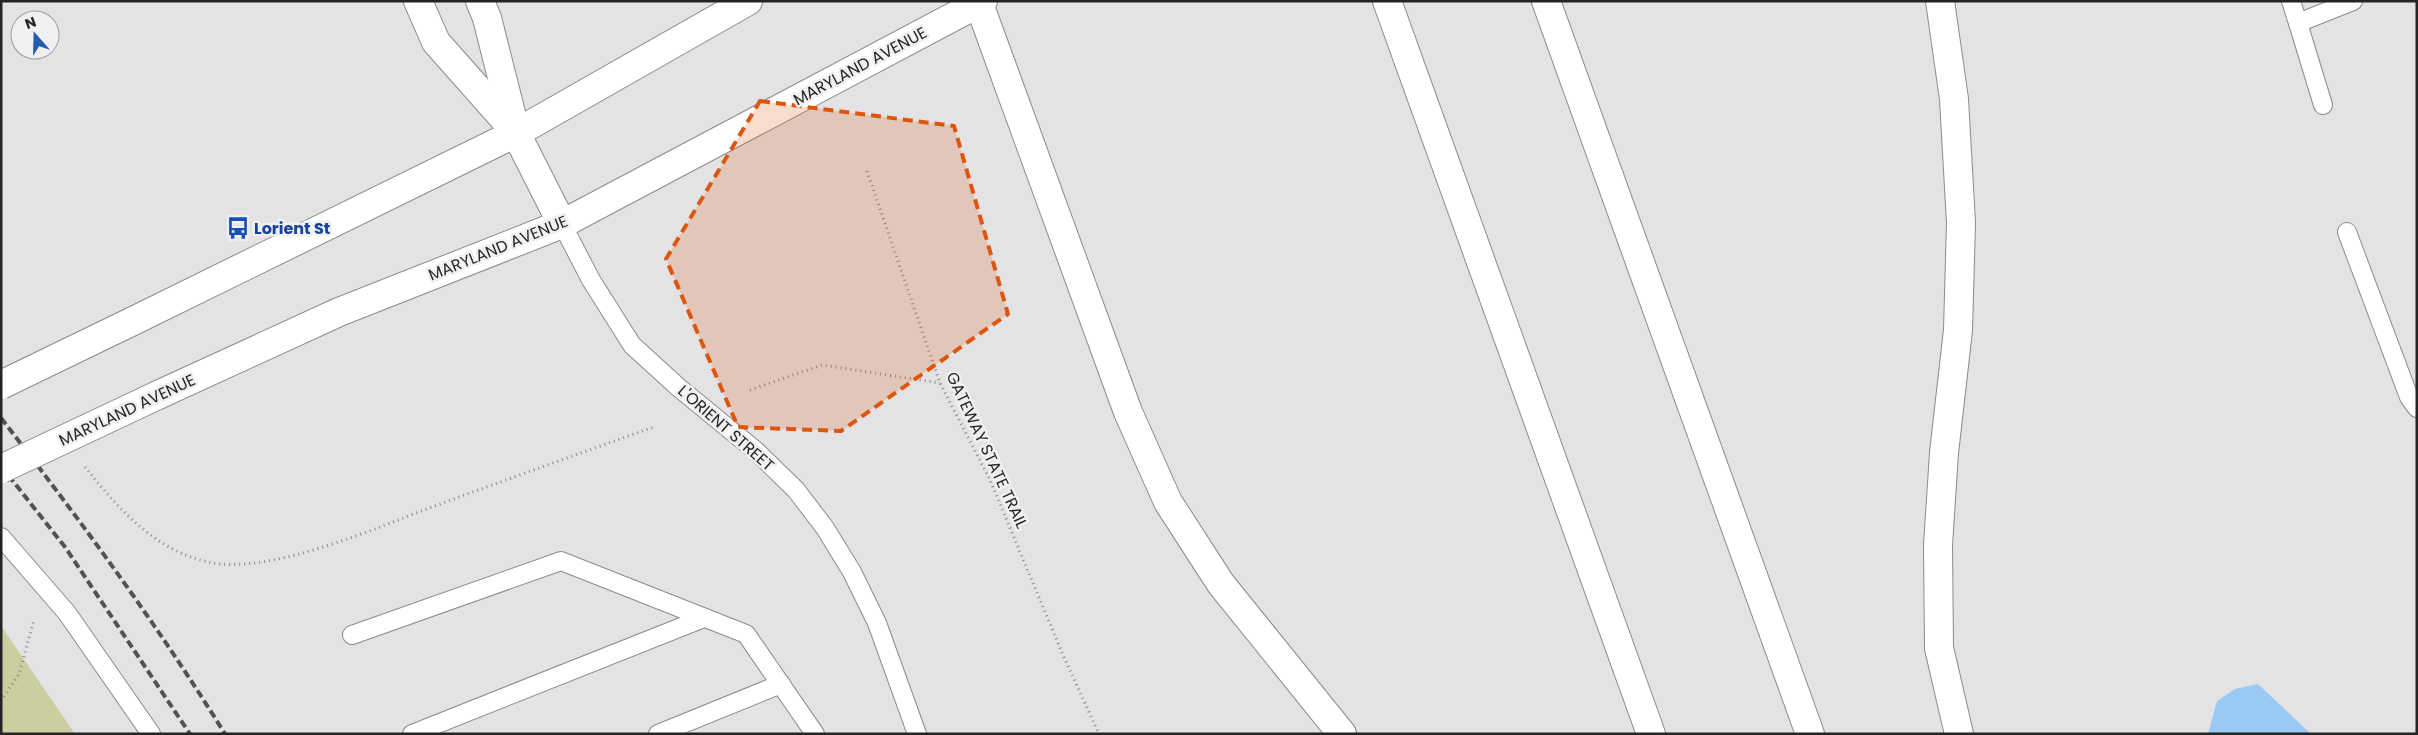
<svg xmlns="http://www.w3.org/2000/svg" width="2418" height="735" font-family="Poppins,sans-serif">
	<rect width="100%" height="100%" fill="#e3e3e5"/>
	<polygon fill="#cbce9e" points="1,626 75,734 1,734"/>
	<polygon fill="#9ac9f4" points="2258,684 2311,734 2208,734 2217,701 2235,689"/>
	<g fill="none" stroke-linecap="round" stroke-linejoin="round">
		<defs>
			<g id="lane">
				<polyline points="2291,1 2298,23 2353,1"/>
				<polyline points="2298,23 2323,105"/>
				<polyline points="562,224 591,280 632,345 678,387 756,451 796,490 825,528 852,572 877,623 917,734"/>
				<polyline points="2347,232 2409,397 2417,408"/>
				<polyline points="1,537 67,613 151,734"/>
				<polyline points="352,635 561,561 746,634 815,734"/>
				<polyline points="412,734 704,618"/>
				<polyline points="658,734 781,684"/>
			</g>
			<g id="secondary">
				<polyline points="418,1 436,42 514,130"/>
				<polyline points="480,1 487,18 516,133 562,224"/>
				<polyline points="131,322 516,133 748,1"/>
				<polyline points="158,395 339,312 562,224 983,1"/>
			</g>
			<g id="highway">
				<polyline points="978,1 1128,412 1168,502 1221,584 1342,734"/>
				<polyline points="1387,1 1651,734"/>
				<polyline points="1546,1 1810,734"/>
				<polyline points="1940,1 1954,99 1961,223 1958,330 1944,453 1938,545 1939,648 1959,734"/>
			</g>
		</defs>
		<use href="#lane" stroke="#8b8b8d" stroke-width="20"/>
		<use href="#secondary" stroke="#8b8b8d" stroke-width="30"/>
		<use href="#highway" stroke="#8b8b8d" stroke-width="30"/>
		<g stroke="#89898a" stroke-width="3" stroke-dasharray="1 4" stroke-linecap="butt">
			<polyline points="867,171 940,383 990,480 1063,655 1099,734"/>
			<polyline points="750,390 822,365 940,383"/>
			<path d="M85,467C118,508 154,550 208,562C270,576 380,526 440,504C511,478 583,452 654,427"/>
			<polyline points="1,701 19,674 34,620"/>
		</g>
		<use href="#lane" stroke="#fff" stroke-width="18"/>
		<use href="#secondary" stroke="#fff" stroke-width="28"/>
		<use href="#highway" stroke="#fff" stroke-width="28"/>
		<g stroke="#525252" stroke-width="4" stroke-dasharray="8 4" stroke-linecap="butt">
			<path d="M1,418C80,520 157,624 225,734"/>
			<polyline points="1,466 65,547 190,734"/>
		</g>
		<defs>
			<g id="secondary-bridge">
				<polyline points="1,385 131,322"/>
				<polyline points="1,469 158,395"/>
			</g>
		</defs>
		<use href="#secondary-bridge" stroke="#8b8b8d" stroke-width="30" stroke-linecap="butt"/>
		<use href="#secondary-bridge" stroke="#fff" stroke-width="28"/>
	</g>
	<path fill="#de560d" fill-opacity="0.2" stroke="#de560d" stroke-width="4" stroke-dasharray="10 6" stroke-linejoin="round" d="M760,101L954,126L1008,314L841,431L738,427L666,259Z"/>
	<defs>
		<symbol id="bus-bare" viewBox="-9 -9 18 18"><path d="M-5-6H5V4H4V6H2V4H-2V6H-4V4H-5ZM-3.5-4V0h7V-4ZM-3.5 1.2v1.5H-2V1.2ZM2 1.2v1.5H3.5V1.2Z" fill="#1a4fb4" stroke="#f0f0f2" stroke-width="2.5" paint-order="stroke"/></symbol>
	</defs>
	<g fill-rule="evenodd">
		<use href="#bus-bare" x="222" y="212" width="32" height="32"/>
	</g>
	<g text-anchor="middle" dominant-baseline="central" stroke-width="5" stroke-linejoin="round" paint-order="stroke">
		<g font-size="16" fill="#242424" stroke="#f0f0f2">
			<text transform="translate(860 66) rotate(-28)">MARYLAND AVENUE</text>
			<text transform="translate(498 248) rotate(-22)">MARYLAND AVENUE</text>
			<text transform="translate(127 410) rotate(-25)">MARYLAND AVENUE</text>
			<text transform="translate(726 428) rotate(41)">L'ORIENT STREET</text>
			<text transform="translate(987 450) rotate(65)">GATEWAY STATE TRAIL</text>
		</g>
		<g font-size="16" font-weight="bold" fill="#164399" stroke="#f0f0f2" text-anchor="start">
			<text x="254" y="228">Lorient St</text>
		</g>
	</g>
	<rect width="2418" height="735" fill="none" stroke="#242424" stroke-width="5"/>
	<g transform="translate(35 35) rotate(340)"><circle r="24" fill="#f0f0f2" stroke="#9e9ea0"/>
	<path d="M0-4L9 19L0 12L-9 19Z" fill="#225daf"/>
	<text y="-8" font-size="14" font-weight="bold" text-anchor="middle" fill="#242424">N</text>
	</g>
</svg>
